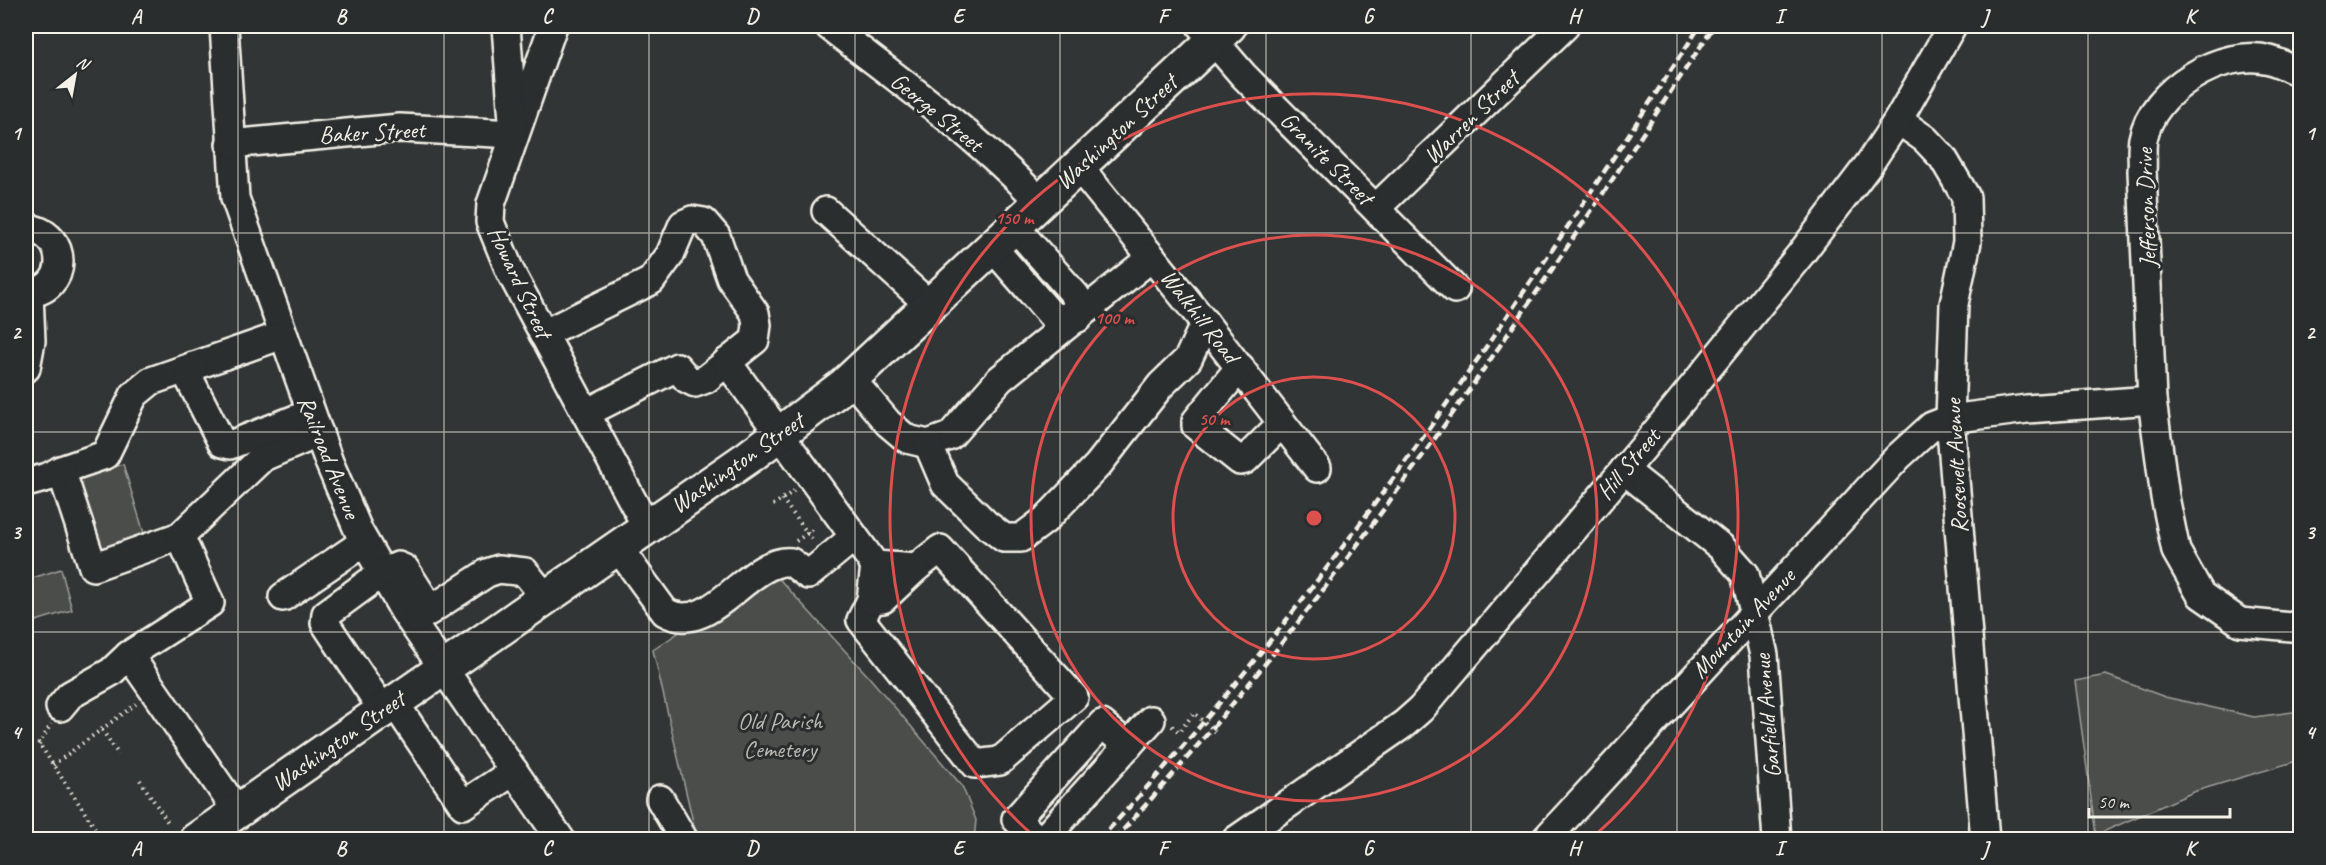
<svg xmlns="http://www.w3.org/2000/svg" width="2326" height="865" font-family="Caveat,sans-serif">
	<rect width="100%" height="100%" fill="#323535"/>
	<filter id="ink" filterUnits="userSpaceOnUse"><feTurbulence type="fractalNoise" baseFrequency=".0167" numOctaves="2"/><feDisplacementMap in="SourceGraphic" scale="12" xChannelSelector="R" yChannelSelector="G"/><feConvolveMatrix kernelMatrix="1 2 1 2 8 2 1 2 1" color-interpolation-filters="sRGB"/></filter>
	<g filter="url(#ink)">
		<g fill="#4b4d4c" stroke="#a09f9a" stroke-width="1.5">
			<polygon points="123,464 146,540 97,555 74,479"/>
			<polygon points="61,569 72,610 26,624 26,580"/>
			<polygon points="771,570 869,677 962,786 976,820 974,839 697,839 653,650"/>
			<polygon points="2106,675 2165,697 2254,717 2300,711 2300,760 2196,791 2096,835 2075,681"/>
		</g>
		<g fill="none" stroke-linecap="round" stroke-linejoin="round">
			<defs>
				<g id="minor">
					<polyline points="224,26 235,198 329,462 359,532 404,611 561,840"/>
					<polyline points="553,26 491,204 490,222 510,271 646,526"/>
					<path d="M829,26C901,82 978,136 1041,203"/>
					<polyline points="1201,26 1243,75 1455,289"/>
					<path d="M2300,73C2291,69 2281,63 2270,60C2223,47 2152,90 2143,139C2141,149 2143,161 2142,171L2152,400L2165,497L2176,551L2201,595L2240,622L2291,627L2300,623"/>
					<polyline points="1898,120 1925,139 1943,158 1966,197 1967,242 1954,304 1950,419 1985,840"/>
					<polyline points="230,144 400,128 514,134 506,26"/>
					<polyline points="1079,167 1205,323 1317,468"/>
					<polyline points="1376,208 1565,26"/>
					<polyline points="826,211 931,306"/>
					<path d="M26,228C71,232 69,293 26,293"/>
					<polyline points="993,248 1053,317 1078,318 1076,296 1015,227"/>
					<polyline points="543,334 651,281 670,255 683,224 692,220 704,222 716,236 731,279 755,313 757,325 755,340 706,379 695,383 687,379 677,367 586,413"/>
					<polyline points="283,335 151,381 134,395 105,455 61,470 93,567 180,536 263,457 319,433"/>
					<polyline points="727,362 875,565 871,600 861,620 975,764 1000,761 1074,697 940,549 916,568 875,565"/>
					<polyline points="193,366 190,380 222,443 230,445 311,413"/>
					<polyline points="1240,367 1196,421 1196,426 1240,461 1245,460 1282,423"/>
					<polyline points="26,368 31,341 29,293"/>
					<polyline points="851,379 888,423 907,439 928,444 950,436 1000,379 1152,257"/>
					<polyline points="928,444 945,484 986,524 1004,538 1021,538 1045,520 1098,465 1161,385 1188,359 1205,323"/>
					<polyline points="1624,470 1721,547 1745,574 1764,655 1777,840"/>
					<polyline points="26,483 48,477 61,470"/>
					<polyline points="180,536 210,603 129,655 237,811"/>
					<path d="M617,546L665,612C711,638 747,558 791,562L808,575L854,537"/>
					<polyline points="283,597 364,542"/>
					<polyline points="871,600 883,599 916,568"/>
					<polyline points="417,619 487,573 499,569 525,572 545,597"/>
					<polyline points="394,702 463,805 514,771"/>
					<polyline points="60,707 70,695 111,672 129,655"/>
					<polyline points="383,710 325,623 326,614 382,573 398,566 405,569 431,610"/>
					<polyline points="660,799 684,840"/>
					<polyline points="1038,840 1016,819 1102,724 1128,746"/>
					<polyline points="1043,840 1151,720"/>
					<polyline points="1236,840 1404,724 1421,709 1642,449 1800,255 1869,164 1898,120 1952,26"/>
					<polyline points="1545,840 1898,457 1932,426 1950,419 2027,409 2152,400"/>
				</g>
				<polyline id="major" points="196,840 750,456 843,386 1229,26"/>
			</defs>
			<use href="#minor" stroke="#f4f1e8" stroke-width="32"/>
			<use href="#major" stroke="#f4f1e8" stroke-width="38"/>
			<g stroke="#f4f1e8" stroke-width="4" stroke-dasharray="1.5 4.5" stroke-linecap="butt">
				<polyline points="782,499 812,539"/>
				<polyline points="773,505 794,491"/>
				<polyline points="796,541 814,529"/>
				<polyline points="1172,726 1179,732 1194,713 1218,734"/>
				<polyline points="102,730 119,755"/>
				<polyline points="38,742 103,840"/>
				<polyline points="39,745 51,724"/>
				<polyline points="53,765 136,704"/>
				<polyline points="140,780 169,824"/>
			</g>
			<use href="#minor" stroke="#2a2d2e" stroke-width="27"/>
			<use href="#major" stroke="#2a2d2e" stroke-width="33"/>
			<g stroke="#f4f1e8" stroke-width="4.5" stroke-dasharray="9 4.5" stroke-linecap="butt">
				<path d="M1099,840C1330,592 1515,308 1700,26"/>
				<path d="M1114,840C1344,590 1528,307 1714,26"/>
			</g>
		</g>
	</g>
	<path fill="none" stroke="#f4f1e8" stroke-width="1.5" stroke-opacity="0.55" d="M238,26V840M444,26V840M649,26V840M855,26V840M1060,26V840M1266,26V840M1471,26V840M1677,26V840M1882,26V840M2088,26V840M26,233H2300M26,432H2300M26,632H2300"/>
	<g fill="none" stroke="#dc504e" stroke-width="3">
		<circle cx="1314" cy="518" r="141"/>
		<circle cx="1314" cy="518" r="283"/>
		<path d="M1036 838A424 424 0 1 1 1592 838"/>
	</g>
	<g text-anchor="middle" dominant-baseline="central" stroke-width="6" stroke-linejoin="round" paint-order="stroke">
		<g font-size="24" fill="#f4f1e8" stroke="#2a2d2e">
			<text transform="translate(937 112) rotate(39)">George Street</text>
			<text transform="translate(1471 117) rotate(-44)">Warren Street</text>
			<text transform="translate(372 132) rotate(-3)">Baker Street</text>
			<text transform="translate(1116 132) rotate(-43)">Washington Street</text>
			<text transform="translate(1327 158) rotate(45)">Granite Street</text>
			<text transform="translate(2146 208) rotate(-92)">Jefferson Drive</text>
			<text transform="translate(520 282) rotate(65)">Howard Street</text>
			<text transform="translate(1200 316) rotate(52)">Walkhill Road</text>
			<text transform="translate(329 457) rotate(68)">Railroad Avenue</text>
			<text transform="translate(737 463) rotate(-35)">Washington Street</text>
			<text transform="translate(1628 464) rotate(-50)">Hill Street</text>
			<text transform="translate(1956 466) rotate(-93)">Roosevelt Avenue</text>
			<text transform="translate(1743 623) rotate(-47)">Mountain Avenue</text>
			<text transform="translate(1767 716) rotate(-95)">Garfield Avenue</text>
			<text transform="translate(338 741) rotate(-35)">Washington Street</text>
		</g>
		<g font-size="24" fill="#b9b8b1" stroke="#2a2d2e">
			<text x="780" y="721">Old Parish<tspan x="780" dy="28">Cemetery</tspan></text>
		</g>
	</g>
	<circle cx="1314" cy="518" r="9" fill="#dc504e" stroke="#2a2d2e" stroke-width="3"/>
	<g font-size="18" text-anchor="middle" font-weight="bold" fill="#dc504e" stroke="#2a2d2e" stroke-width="6" stroke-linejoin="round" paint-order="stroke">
		<text x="1014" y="224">150 m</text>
		<text x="1114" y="324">100 m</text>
		<text x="1214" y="425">50 m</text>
	</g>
	<rect width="2326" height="865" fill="none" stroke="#2a2d2e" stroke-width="66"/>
	<g transform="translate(75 75) rotate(31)" stroke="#2a2d2e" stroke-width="4.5" paint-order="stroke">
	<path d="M0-4.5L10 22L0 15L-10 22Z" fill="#f4f1e8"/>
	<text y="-9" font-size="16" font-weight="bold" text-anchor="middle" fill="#f4f1e8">N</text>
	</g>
	<path d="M2089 808v9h141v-9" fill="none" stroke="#f4f1e8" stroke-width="3"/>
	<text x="2098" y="808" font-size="18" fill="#f4f1e8" stroke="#2a2d2e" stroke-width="4.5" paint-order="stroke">50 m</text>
	<rect x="33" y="33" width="2260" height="799" fill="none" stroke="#f4f1e8" stroke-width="2"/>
	<g font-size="20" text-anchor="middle" font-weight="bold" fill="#f4f1e8">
		<text x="136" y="23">A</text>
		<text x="341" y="23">B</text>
		<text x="547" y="23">C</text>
		<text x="752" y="23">D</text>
		<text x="958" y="23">E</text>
		<text x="1163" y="23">F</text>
		<text x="1368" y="23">G</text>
		<text x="1574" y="23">H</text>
		<text x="1779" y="23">I</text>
		<text x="1985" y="23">J</text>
		<text x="2190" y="23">K</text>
		<text x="16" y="140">1</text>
		<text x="2310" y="140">1</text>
		<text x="16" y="339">2</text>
		<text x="2310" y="339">2</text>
		<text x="16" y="539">3</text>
		<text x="2310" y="539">3</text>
		<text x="16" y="739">4</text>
		<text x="2310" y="739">4</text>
		<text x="136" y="855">A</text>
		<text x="341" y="855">B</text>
		<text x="547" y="855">C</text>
		<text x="752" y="855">D</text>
		<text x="958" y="855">E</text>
		<text x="1163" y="855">F</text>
		<text x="1368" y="855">G</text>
		<text x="1574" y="855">H</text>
		<text x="1779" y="855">I</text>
		<text x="1985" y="855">J</text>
		<text x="2190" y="855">K</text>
	</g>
</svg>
